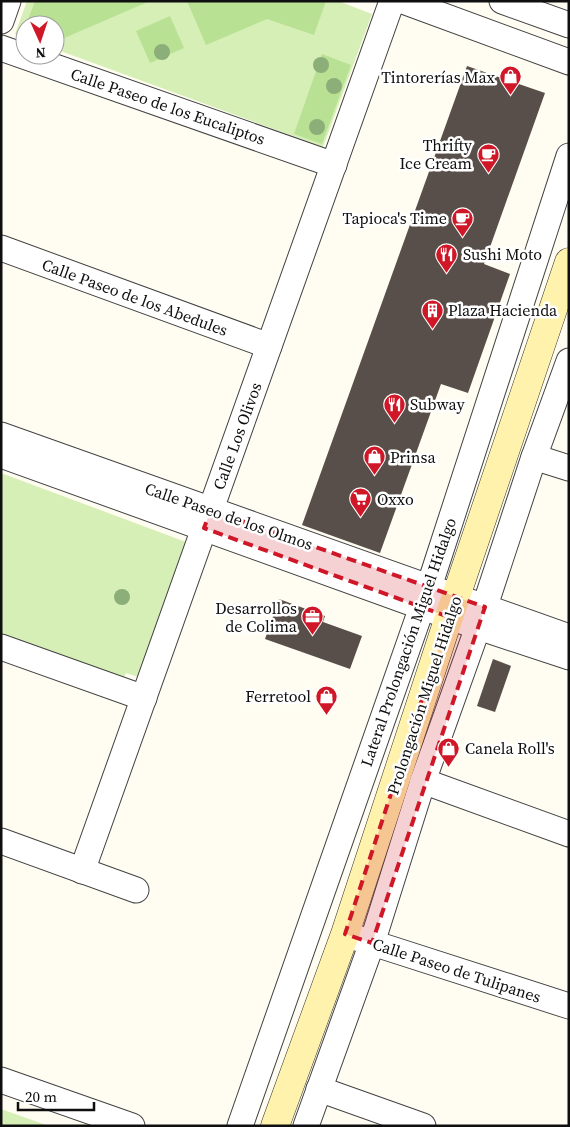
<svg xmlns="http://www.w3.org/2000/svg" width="570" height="1127" font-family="'Source Serif 4',serif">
	<rect width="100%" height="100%" fill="#fffcf1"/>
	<g fill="#d6efb6">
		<polygon points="27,1 338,1 372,14 323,147 55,49 55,25 25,25 25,38 15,34"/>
		<polygon points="1,473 186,542 138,677 126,673 123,680 1,636"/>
		<polygon points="1,1109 49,1126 1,1126"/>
	</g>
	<g fill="#b9e193">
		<polygon points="35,1 150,1 55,42 55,25 26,25"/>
		<polygon points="187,1 326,1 314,35 267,19 206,45"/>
		<polygon points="170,16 184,48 150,63 136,31"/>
		<polygon points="322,54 351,65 322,144 294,134"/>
	</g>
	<g fill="#594f4a">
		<polygon points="467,66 545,93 484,264 510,274 468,393 441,384 380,553 302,525"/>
		<polygon points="279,599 325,616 323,622 362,636 350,669 265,639"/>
		<polygon points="493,659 511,666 495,712 477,706"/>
	</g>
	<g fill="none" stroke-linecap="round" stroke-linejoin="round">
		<defs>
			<g id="minor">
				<polyline points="403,1 569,62"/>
				<polyline points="502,1 569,25"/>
				<polyline points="1,21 8,1"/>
				<polyline points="1,48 334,165"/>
				<polyline points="1,248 269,346"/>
				<polyline points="1,435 569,637"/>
				<polyline points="1,455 478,627 569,657"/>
				<polyline points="534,457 569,468"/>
				<polyline points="1,647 144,698"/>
				<polyline points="423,781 569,834"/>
				<polyline points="1,841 136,890"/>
				<polyline points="82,871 392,1"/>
				<polyline points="357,938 569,1006"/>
				<polyline points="1,1080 132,1126"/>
				<polyline points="319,1089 423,1126"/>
				<polyline points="240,1126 429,587 569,156"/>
				<polyline points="306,1126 372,943 423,781 478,627 534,457 569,361"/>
			</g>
			<polyline id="secondary" points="275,1126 345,934 449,617 569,262"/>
		</defs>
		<use href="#minor" stroke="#424242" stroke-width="27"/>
		<use href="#secondary" stroke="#313131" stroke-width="29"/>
		<use href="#minor" stroke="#fff" stroke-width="25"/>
		<use href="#secondary" stroke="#fff2ac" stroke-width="28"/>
	</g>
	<g fill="#8cae79">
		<circle cx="162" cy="52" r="8"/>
		<circle cx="321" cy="65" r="8"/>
		<circle cx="334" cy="86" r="8"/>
		<circle cx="317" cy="127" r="8"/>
		<circle cx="122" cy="597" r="8"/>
	</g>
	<path fill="#cf1728" fill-opacity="0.2" stroke="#cf1728" stroke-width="4" stroke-dasharray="10 6" stroke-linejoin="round" d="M211,510L485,607L372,943L345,934L449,617L204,528Z"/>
	<defs>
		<symbol id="shop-pin" viewBox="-11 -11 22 30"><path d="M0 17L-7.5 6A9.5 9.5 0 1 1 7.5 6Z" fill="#cf1728" stroke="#fff"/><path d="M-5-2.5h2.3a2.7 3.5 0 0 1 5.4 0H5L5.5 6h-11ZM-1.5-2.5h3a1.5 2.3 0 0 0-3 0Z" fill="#fff"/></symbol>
		<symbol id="cafe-pin" viewBox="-11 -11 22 30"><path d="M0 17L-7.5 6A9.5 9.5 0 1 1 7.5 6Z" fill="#cf1728" stroke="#fff"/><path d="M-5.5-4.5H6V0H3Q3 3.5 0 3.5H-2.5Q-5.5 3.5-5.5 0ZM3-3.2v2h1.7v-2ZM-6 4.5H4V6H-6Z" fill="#fff"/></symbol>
		<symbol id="restaurant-pin" viewBox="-11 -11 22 30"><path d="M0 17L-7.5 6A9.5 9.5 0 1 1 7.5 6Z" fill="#cf1728" stroke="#fff"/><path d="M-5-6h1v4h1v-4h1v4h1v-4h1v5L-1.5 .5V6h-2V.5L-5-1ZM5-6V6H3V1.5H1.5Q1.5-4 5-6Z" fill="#fff"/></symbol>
		<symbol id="building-pin" viewBox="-11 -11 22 30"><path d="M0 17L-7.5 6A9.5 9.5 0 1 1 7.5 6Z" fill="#cf1728" stroke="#fff"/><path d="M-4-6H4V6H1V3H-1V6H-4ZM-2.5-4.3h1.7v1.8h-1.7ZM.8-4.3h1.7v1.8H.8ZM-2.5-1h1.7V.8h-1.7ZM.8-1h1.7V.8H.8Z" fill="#fff"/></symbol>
		<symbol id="supermarket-pin" viewBox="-11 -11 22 30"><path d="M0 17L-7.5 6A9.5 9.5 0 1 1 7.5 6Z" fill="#cf1728" stroke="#fff"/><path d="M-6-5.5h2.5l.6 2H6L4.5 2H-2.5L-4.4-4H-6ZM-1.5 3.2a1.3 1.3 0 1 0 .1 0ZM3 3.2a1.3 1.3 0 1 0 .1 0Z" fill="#fff"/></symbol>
		<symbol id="office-pin" viewBox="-11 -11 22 30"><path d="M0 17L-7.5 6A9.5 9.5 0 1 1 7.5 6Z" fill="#cf1728" stroke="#fff"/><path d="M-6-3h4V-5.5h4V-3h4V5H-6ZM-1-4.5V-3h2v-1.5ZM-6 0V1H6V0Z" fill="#fff"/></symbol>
	</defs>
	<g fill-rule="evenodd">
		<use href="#shop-pin" x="498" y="64" width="25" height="34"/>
		<use href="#cafe-pin" x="476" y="142" width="25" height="34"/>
		<use href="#cafe-pin" x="450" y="206" width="25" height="34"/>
		<use href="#restaurant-pin" x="434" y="242" width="25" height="34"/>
		<use href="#building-pin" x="420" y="298" width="25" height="34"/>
		<use href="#restaurant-pin" x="382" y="392" width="25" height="34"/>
		<use href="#shop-pin" x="362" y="444" width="25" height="34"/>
		<use href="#supermarket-pin" x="348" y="486" width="25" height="34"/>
		<use href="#office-pin" x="300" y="604" width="25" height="34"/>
		<use href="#shop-pin" x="314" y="684" width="25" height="34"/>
		<use href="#shop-pin" x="436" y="736" width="25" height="34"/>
	</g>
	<g text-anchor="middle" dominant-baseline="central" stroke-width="5" stroke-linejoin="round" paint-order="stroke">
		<g font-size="16" fill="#0f0f0f" stroke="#fff" text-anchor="start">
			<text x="495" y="77" text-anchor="end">Tintorerías Max</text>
			<text x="472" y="145" text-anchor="end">Thrifty<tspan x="472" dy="18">Ice Cream</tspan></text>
			<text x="447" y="218" text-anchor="end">Tapioca's Time</text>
			<text x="463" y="254">Sushi Moto</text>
			<text x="448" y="310">Plaza Hacienda</text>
			<text x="410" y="404">Subway</text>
			<text x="390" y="457">Prinsa</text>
			<text x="377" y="499">Oxxo</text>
			<text x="297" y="608" text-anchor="end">Desarrollos<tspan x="297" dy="18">de Colima</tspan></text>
			<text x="311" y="696" text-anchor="end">Ferretool</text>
			<text x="465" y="748">Canela Roll's</text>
		</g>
		<g font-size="16" fill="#0f0f0f" stroke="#fff">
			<text transform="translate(168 106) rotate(19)">Calle Paseo de los Eucaliptos</text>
			<text transform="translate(135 297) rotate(20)">Calle Paseo de los Abedules</text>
			<text transform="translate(237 436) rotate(-70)">Calle Los Olivos</text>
			<text transform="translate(229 516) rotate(19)">Calle Paseo de los Olmos</text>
			<text transform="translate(408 642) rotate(-71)">Lateral Prolongación Miguel Hidalgo</text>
			<text transform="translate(424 695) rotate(-72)">Prolongación Miguel Hidalgo</text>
			<text transform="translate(457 970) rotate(18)">Calle Paseo de Tulipanes</text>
		</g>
	</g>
	<rect width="570" height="1127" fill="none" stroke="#0f0f0f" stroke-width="5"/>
	<g transform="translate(40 40) rotate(177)"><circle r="24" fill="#ffffff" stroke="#9f9f9f"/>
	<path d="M0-4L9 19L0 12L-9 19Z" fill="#cf1728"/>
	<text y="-8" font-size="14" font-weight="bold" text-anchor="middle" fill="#0f0f0f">N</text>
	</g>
	<path d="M18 1102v8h76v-8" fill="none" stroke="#0f0f0f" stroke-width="2.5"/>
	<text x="25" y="1102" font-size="15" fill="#0f0f0f" stroke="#ffffff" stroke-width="4" paint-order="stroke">20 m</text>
</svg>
